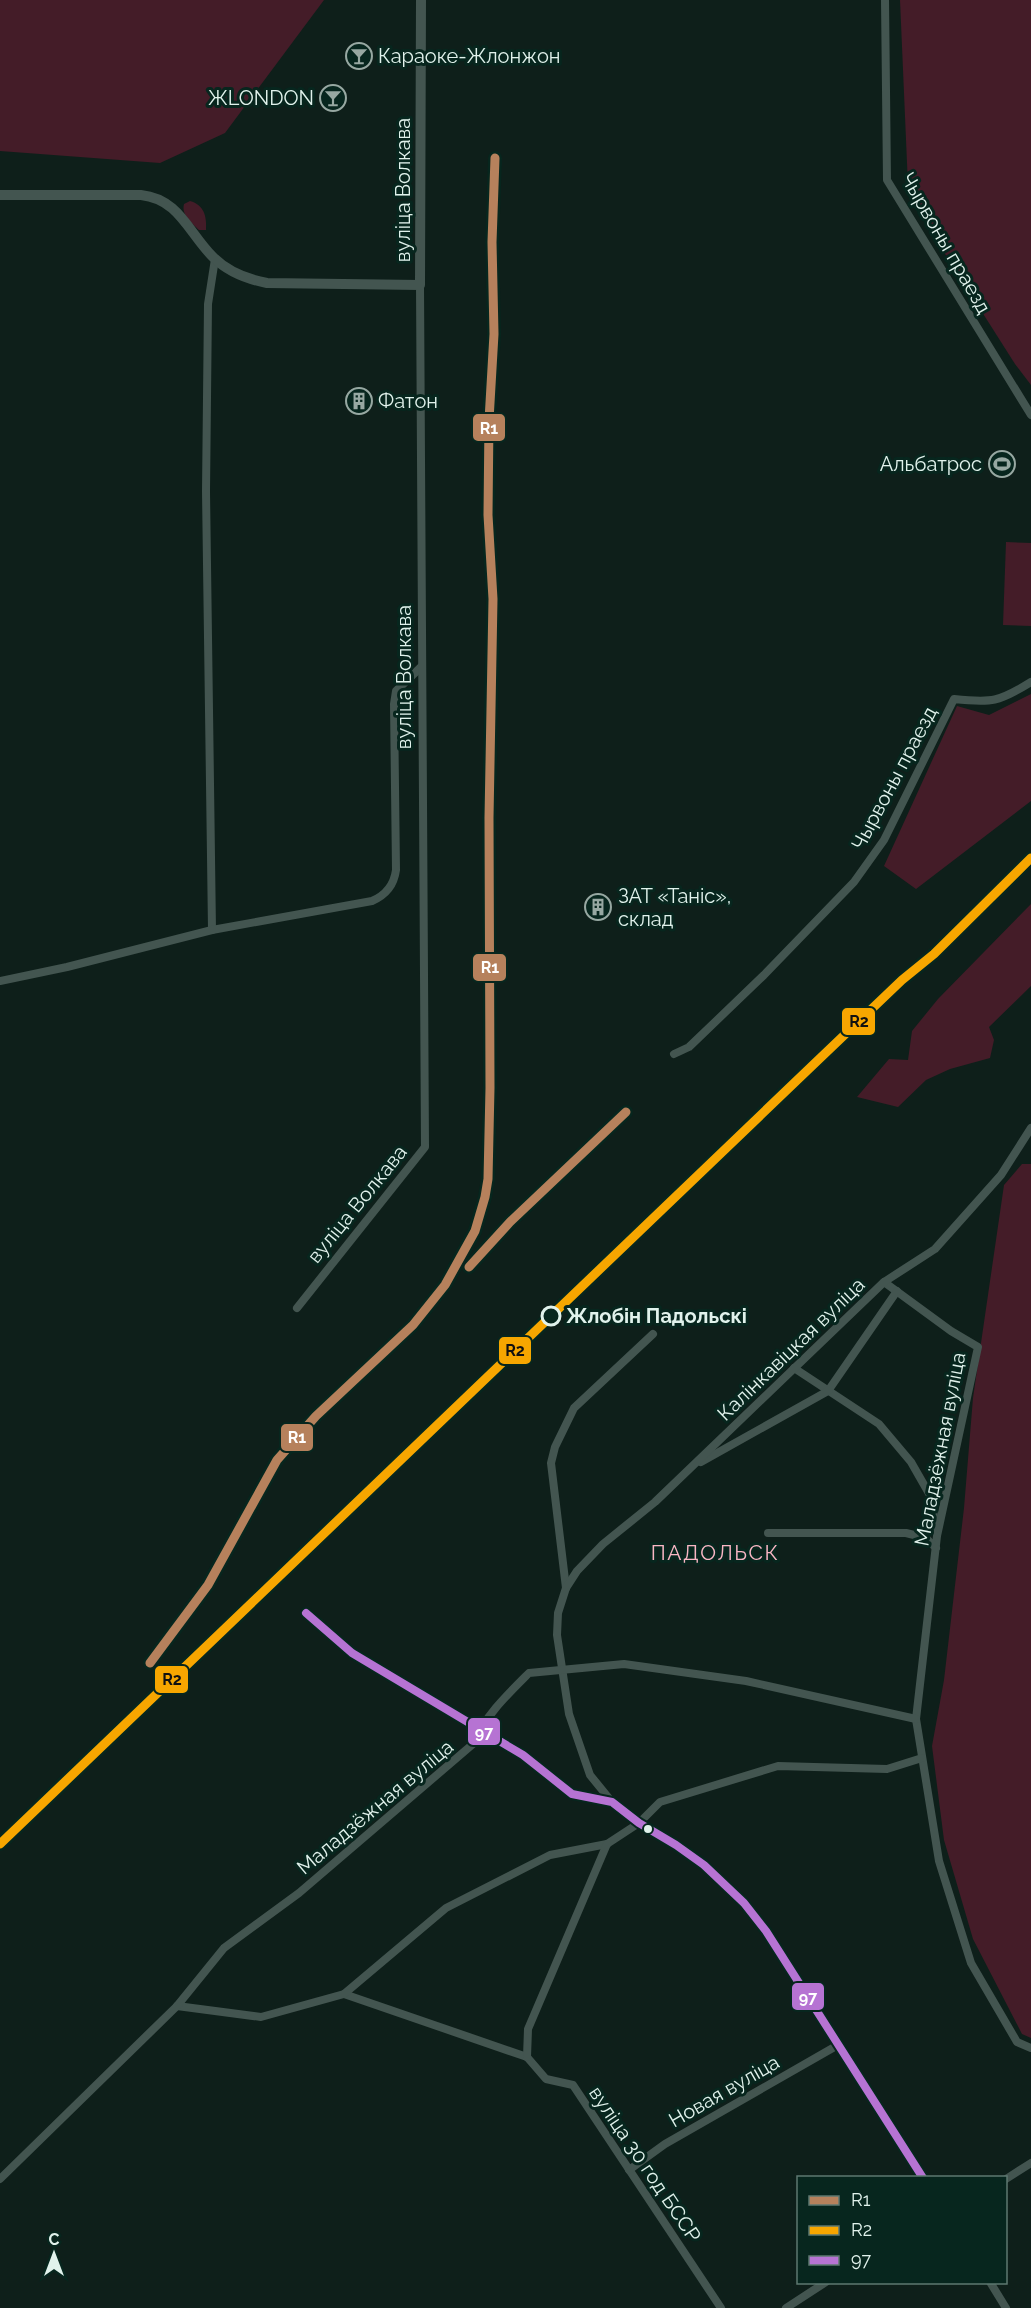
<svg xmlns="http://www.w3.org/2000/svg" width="1031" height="2308" font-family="Raleway,sans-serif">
	<rect width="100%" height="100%" fill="#0e1f1a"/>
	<g fill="#441c28">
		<polygon points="0,0 324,0 225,133 160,163 0,151"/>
		<polygon points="900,0 1031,0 1031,385 1015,364 942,249 908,186"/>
		<path d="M190,201C204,205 207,216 206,230H199C192,223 181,215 184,204Z"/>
		<polygon points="1006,542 1031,543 1031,626 1003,625"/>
		<polygon points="1031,694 1031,801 916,889 884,866 957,706 989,715"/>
		<polygon points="1031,904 1031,986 989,1027 994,1040 990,1058 950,1069 926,1080 898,1107 857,1097 889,1059 908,1060 912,1031 938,999"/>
		<polygon points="1022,1164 1031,1164 1031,2038 1022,2034 973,1939 944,1840 932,1746 944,1680 964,1508 973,1398 1004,1185"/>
	</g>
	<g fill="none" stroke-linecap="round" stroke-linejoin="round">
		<g stroke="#435550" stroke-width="8">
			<polyline points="885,0 887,180 1031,415"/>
			<polyline points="212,930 206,491 208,304 215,259"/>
			<path d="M0,981L67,967L212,930L372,901C386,895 394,885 396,870L394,704L396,691L421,667"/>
			<path d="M674,1054L689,1047L764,975L854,882L884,840L954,699C992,703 999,702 1031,682"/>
			<polyline points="884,1282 951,1331 978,1347 937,1536 916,1719 939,1861 971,1963 1017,2042 1031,2048"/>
			<polyline points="297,1308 425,1147 420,285"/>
			<polyline points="794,1368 879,1424 911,1462 931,1497 936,1529"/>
			<polyline points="701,1462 828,1391 897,1291"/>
			<polyline points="768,1533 906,1533 926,1538 936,1548"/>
			<polyline points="566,1588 551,1463 555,1447 574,1408 653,1334"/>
			<polyline points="306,1613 352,1653 523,1755 572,1794 612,1802 639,1823 676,1845 704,1865 744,1903 766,1931 923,2178"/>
			<polyline points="612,1802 590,1775 569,1714 557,1635 558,1613 566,1588 577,1571 603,1544 655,1502 884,1282 935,1249 1001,1175 1031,1128"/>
			<polyline points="344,1994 527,2057 546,2079 573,2085 721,2308"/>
			<polyline points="177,2006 261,2017 344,1994 446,1908 550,1855 607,1844"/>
			<polyline points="527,2057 528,2029 607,1844 639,1823 660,1802 778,1766 887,1769 922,1758"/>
			<polyline points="629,2170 665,2144 838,2045"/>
			<path d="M0,2179L177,2006L224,1948L299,1893L473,1744C485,1716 507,1695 529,1673L624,1664L746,1681L916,1719"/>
			<polyline points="1006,2179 1031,2163"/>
			<polyline points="990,2282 1006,2308"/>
			<polyline points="786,2308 826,2282"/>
		</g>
		<path stroke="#435550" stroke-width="10" d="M0,195H141C179,199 188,232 213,257C228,272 246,279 267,283L420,285L421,0"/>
		<defs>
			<polyline id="bus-1" points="306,1613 352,1653 523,1755 572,1794 612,1802 639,1823 676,1845 704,1865 744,1903 766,1931 923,2178"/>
		</defs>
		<use href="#bus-1" stroke="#07261e" stroke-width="12"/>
		<use href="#bus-1" stroke="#b673d3" stroke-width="8"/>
		<defs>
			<g id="rail-1">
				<polyline points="469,1267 510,1222 626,1112"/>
				<polyline points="150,1663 208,1585 277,1460 316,1416 413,1325 445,1285 475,1231 485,1197 488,1179 490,1088 489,818 493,599 488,515 489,420 494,334 492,242 495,158"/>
			</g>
			<polyline id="rail-2" points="0,1844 814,1064 902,980 934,954 1031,858"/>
		</defs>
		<use href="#rail-1" stroke="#07261e" stroke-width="14"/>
		<use href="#rail-2" stroke="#07261e" stroke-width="14"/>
		<use href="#rail-1" stroke="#b6815c" stroke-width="9"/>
		<use href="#rail-2" stroke="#f7a600" stroke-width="9"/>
	</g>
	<defs>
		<symbol id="bar-ring" viewBox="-11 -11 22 22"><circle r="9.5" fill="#07261e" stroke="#97a8a2" stroke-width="1.5"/><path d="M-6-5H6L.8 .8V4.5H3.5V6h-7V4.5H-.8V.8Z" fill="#97a8a2"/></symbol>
		<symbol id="building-ring" viewBox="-11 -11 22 22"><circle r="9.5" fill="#07261e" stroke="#97a8a2" stroke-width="1.5"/><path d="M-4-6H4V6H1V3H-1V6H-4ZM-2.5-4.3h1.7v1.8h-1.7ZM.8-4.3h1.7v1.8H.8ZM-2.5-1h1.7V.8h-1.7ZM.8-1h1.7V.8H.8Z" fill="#97a8a2"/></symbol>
		<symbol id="stadium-ring" viewBox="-11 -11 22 22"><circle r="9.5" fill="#07261e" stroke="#97a8a2" stroke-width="1.5"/><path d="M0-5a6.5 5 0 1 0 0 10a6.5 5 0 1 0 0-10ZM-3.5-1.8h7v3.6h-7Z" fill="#97a8a2"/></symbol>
	</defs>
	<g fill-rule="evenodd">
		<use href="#bar-ring" x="344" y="41" width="30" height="30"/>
		<use href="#bar-ring" x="318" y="83" width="30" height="30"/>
		<use href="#building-ring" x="344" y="386" width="30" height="30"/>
		<use href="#stadium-ring" x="987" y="449" width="30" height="30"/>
		<use href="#building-ring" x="583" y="892" width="30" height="30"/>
	</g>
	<circle fill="#07261e" stroke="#e1f2ec" stroke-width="3" cx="551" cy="1316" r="9"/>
	<circle fill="#e1f2ec" stroke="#07261e" stroke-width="2" cx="648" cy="1829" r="5"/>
	<g text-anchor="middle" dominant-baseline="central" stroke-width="6" stroke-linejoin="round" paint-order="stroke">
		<g font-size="20" fill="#e1f2ec" stroke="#07261e" text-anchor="start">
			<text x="378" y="56">Караоке-Жлонжон</text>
			<text x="314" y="98" text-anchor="end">ЖLONDON</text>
			<text x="378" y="401">Фатон</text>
			<text x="982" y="464" text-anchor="end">Альбатрос</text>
			<text x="618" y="896">ЗАТ «Таніс»,<tspan x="618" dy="23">склад</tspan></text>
		</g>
		<g font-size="20" fill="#e1f2ec" stroke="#07261e">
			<text transform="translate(403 190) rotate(-90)">вуліца Волкава</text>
			<text transform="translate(946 243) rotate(60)">Чырвоны праезд</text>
			<text transform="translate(404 677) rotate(-90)">вуліца Волкава</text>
			<text transform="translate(894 778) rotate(-62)">Чырвоны праезд</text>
			<text transform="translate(357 1204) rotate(-51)">вуліца Волкава</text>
			<text transform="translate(791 1349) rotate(-44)">Калінкавіцкая вуліца</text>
			<text transform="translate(940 1449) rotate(-79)">Маладзёжная вуліца</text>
			<text transform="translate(375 1807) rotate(-40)">Маладзёжная вуліца</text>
			<text transform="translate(724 2091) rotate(-30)">Новая вуліца</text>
			<text transform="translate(645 2164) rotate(56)">вуліца 30 год БССР</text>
		</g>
		<g font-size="20" font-weight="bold" fill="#e1f2ec" stroke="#07261e" text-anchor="start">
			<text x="566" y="1316">Жлобін Падольскі</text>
		</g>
		<g font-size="21" letter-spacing="1.5" fill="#f9b6c4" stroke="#07261e">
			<text x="715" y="1552">ПАДОЛЬСК</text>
		</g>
	</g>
	<g stroke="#07261e" stroke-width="2">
		<rect x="472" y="413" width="34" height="29" rx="6" fill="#b6815c"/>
		<rect x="472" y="953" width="35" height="29" rx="6" fill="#b6815c"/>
		<rect x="841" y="1007" width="35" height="29" rx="6" fill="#f7a600"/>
		<rect x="498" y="1336" width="34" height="29" rx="6" fill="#f7a600"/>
		<rect x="280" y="1423" width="34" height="29" rx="6" fill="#b6815c"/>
		<rect x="154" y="1665" width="35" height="29" rx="6" fill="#f7a600"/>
		<rect x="467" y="1717" width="34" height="29" rx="6" fill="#b673d3"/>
		<rect x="791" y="1982" width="34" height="29" rx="6" fill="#b673d3"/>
	</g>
	<g font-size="16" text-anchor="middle" font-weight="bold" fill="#fff">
		<text x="489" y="434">R1</text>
		<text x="490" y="973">R1</text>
		<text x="297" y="1443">R1</text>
		<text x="484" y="1738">97</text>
		<text x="808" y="2003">97</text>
	</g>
	<g font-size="16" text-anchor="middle" font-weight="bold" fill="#111">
		<text x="859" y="1027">R2</text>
		<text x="515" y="1356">R2</text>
		<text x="172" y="1685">R2</text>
	</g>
	<rect x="797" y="2176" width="210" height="108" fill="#07261e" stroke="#5e7870" stroke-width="1.5"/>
	<rect x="809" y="2196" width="30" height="9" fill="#b6815c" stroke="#5e7870" stroke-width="1.5"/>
	<text x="851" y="2206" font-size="18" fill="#e1f2ec">R1</text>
	<rect x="809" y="2226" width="30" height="9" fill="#f7a600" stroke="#5e7870" stroke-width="1.5"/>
	<text x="851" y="2236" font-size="18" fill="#e1f2ec">R2</text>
	<rect x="809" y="2256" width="30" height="9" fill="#b673d3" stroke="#5e7870" stroke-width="1.5"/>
	<text x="851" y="2266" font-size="18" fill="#e1f2ec">97</text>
	<g transform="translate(54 2254)" stroke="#07261e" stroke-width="4.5" paint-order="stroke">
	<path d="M0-4.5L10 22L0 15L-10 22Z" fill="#e1f2ec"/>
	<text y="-9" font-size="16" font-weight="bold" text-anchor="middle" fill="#e1f2ec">С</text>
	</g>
</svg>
